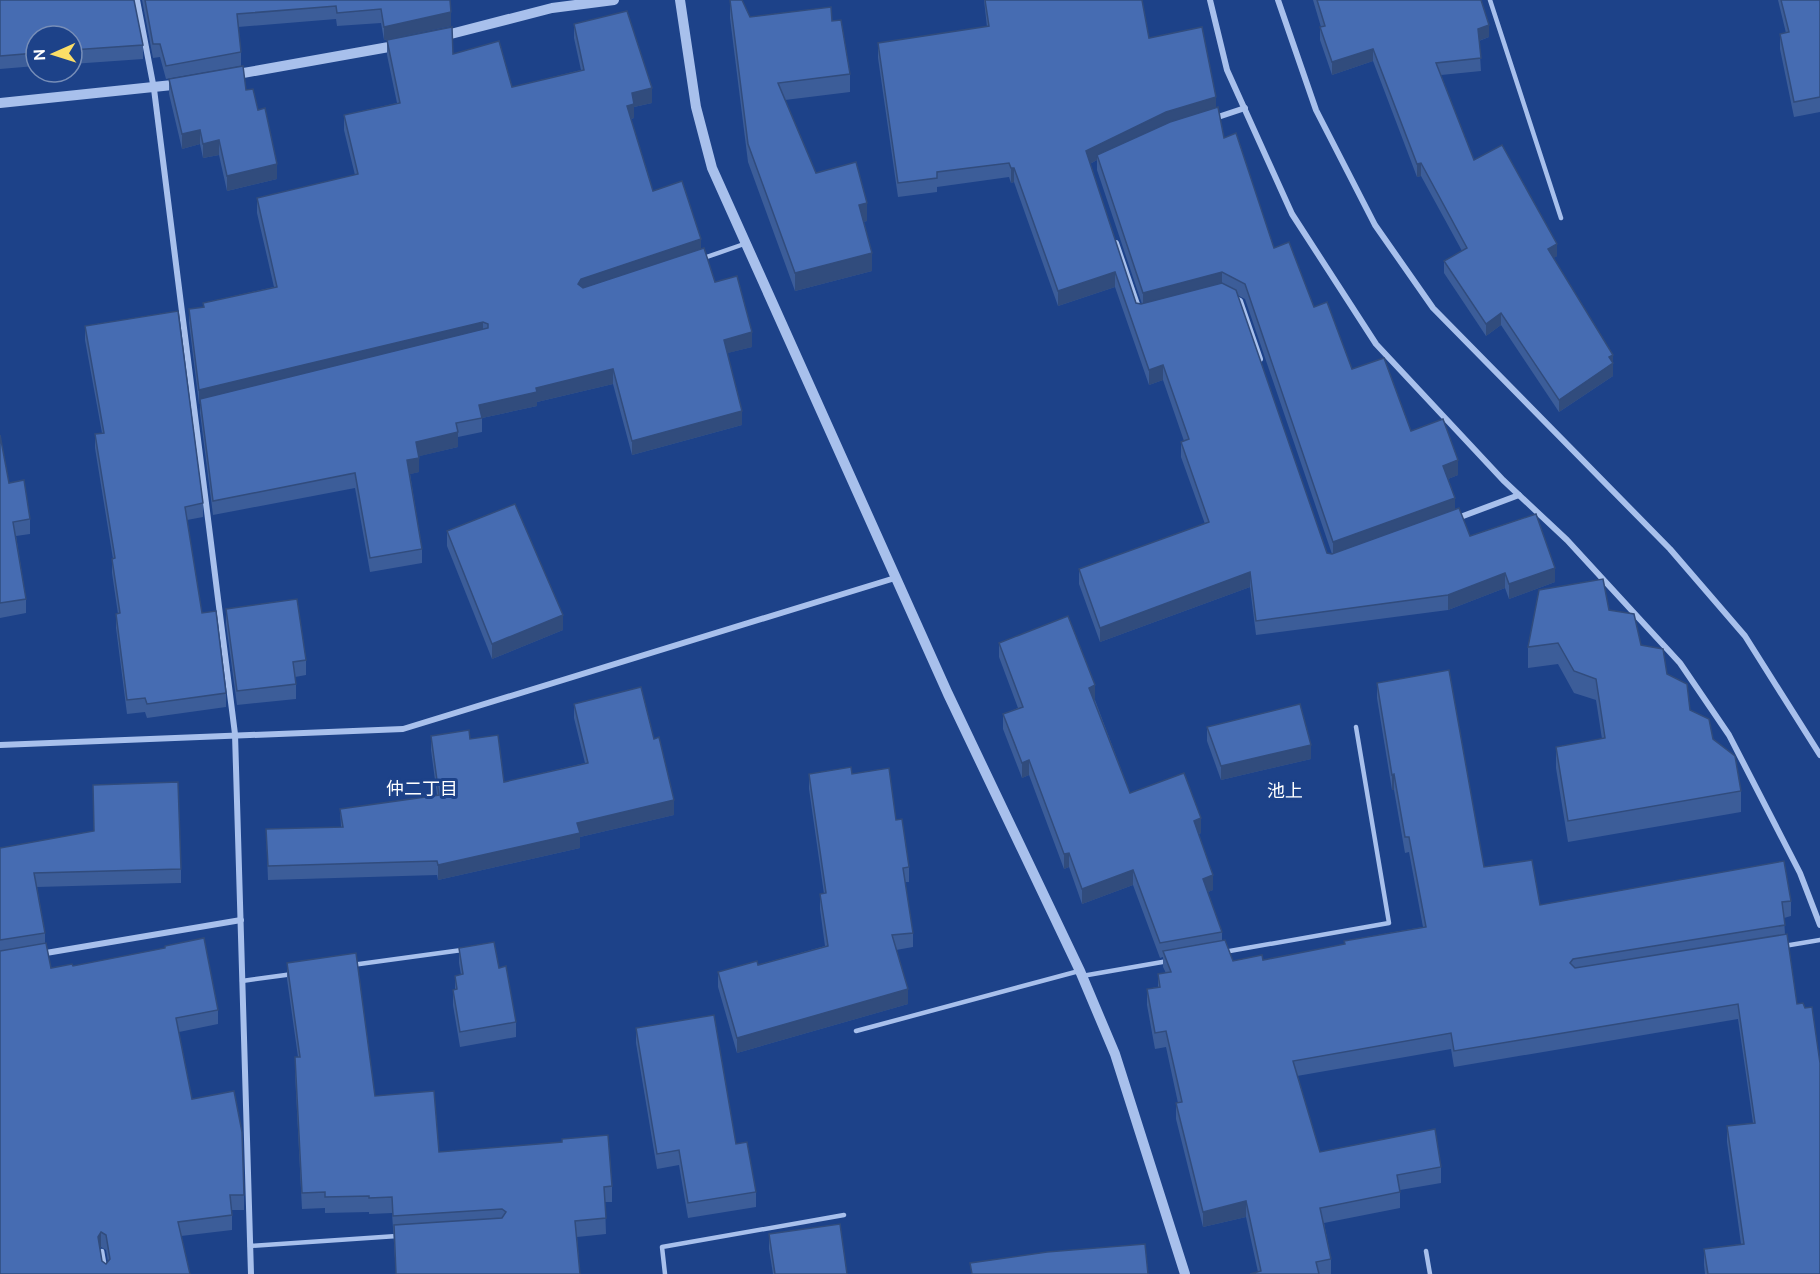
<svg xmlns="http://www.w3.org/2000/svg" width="1820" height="1274" font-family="Ubuntu,'Noto Sans JP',sans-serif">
	<rect width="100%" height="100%" fill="#1d4289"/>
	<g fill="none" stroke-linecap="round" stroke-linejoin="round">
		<g stroke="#a8c0ec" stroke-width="4.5">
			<polyline points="1490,0 1561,218"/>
			<polyline points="701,259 744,244"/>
			<polyline points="1784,946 1820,940"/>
			<polyline points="1224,952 1389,923 1356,727"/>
			<polyline points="352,965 462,950"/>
			<polyline points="1082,976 1168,961"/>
			<polyline points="242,981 293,974"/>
			<polyline points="856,1031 1079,971"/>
			<polyline points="250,1246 397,1236"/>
			<polyline points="102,1251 106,1274"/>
			<polyline points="1426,1251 1430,1274"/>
			<polyline points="665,1274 662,1247 844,1215"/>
		</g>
		<g stroke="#a8c0ec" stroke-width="6">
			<polyline points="137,0 154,89 235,734 251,1274"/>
			<polyline points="1210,0 1227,70 1292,214 1376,344 1503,480 1567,540 1680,663 1729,735 1800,873 1820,925"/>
			<polyline points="1278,0 1316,110 1375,225 1433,308 1670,549 1745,636 1820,755"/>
			<polyline points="1212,119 1245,108"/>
			<polyline points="1116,243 1139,310"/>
			<polyline points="1234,298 1240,301 1260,359"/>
			<polyline points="1455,519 1519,495"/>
			<polyline points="0,745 403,729 895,578"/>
			<polyline points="40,954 241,920"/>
		</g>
		<g stroke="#a8c0ec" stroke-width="10">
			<polyline points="680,0 696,107 712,168 948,694 1080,971 1115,1054 1185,1274"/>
			<polyline points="439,37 552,8 614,0"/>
			<polyline points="232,75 400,45"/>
			<polyline points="0,103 182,84"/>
		</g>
	</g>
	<g fill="#3c5d99" fill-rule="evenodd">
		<polygon points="0,0 143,45 143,59 72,64 72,36 36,36 36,66 0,69"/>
		<polygon points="142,0 450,0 451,26 384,40 381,23 337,26 336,19 238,27 241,52 241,66 166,79 160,57 153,58"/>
		<polygon points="730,0 750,17 832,21 850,74 850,92 785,100 816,173 867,221 863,222 872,271 795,291 748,162 730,18"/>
		<path d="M984,0H1142L1149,38L1216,108L1224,138L1274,248L1314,307L1352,369L1411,431L1458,475L1448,479L1455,509L1470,536L1555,582L1509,599L1505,588L1448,610L1256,635L1250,587L1100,642L1079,584V569L1205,524L1181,457V442L1184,441L1163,380L1149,385L1115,287L1058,306L1014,182L1011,183L1009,177L937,187V192L898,197L878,58V43L987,27ZM1097,160V170L1142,304L1136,303L1090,164ZM1237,295L1245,299L1332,554L1327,553Z"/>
		<polygon points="1313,0 1481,0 1489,37 1479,41 1481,71 1441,75 1474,160 1557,256 1553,258 1613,363 1613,376 1559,412 1501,325 1486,336 1444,273 1444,261 1462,251 1421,176 1417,177 1373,61 1332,75 1320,40 1320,27 1321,27"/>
		<polygon points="1778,0 1820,0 1820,112 1794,117 1780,49 1780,34 1786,33"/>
		<polygon points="574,24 652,103 634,107 634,118 631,119 653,191 701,249 715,282 752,347 727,353 742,425 632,455 613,384 537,402 537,406 482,418 482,432 458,437 458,447 419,456 419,472 410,474 422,549 422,563 370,572 355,488 213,515 200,413 200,404 199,404 189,323 189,309 203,307 203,303 274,287 257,213 257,198 355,175 344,130 344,115 397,103 387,55 387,40 453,54 512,87 581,70 574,38"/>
		<polygon points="169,79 246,90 258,110 277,179 227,191 219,155 203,158 200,144 182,149 169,94"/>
		<polygon points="85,326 203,503 203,517 187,520 202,613 226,693 226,707 147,718 145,712 127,714 116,628 116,614 118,614 112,573 112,559 113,559 95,448 95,434 102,433 85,340"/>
		<polygon points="0,435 9,483 30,519 30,534 16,536 26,599 26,613 0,618"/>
		<polygon points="447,531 563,630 492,659 447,546"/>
		<polygon points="226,609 306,660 306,675 295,677 296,684 296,699 237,705 226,624"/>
		<polygon points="1609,610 1667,674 1690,710 1713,739 1741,791 1741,812 1568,842 1556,768 1556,747 1602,739 1596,700 1574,693 1558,664 1528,668 1528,647"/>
		<polygon points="999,643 1095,700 1130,793 1201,833 1199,834 1213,890 1208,892 1222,932 1222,941 1233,961 1263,960 1344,944 1344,941 1423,927 1409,852 1405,853 1394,790 1392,790 1377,698 1377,683 1484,867 1540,905 1791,901 1791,916 1784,918 1785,934 1820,1274 1705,1274 1704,1265 1704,1249 1741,1244 1727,1142 1727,1126 1753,1123 1738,1019 1454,1067 1451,1049 1297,1076 1320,1152 1441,1167 1441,1183 1400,1190 1400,1208 1324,1223 1331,1259 1331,1274 1250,1274 1258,1272 1246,1217 1203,1227 1176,1119 1176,1103 1178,1103 1166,1047 1155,1049 1147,1005 1147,989 1158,987 1158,974 1166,973 1163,967 1163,957 1160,958 1133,885 1082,904 1069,867 1064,869 1029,775 1022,778 1003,729 1003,714 1018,708 999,657"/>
		<polygon points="574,704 674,815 580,837 580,848 438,880 437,875 268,880 266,829 341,827 340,809 437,795 431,750 431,736 470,739 504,782 585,763 574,718"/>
		<polygon points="1207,727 1311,759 1221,780 1207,741"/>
		<polygon points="809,774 852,774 896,820 909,867 909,882 905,882 913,933 913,947 896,950 908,1004 737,1053 718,987 718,972 758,965 825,946 820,909 820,894 824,894 809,789"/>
		<path d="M93,785L181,869V883L37,887L45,933V944L51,968L73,966L218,1010V1024L179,1032L192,1099L244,1195V1210H232V1230L181,1236L190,1274H0V848L94,831ZM101,1247L106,1250L108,1262L106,1264L102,1261L100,1249Z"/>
		<polygon points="459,948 499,968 516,1022 516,1037 460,1047 453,1005 453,990 455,990 455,976 461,975 459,963"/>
		<polygon points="287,963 375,1096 439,1152 612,1186 612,1202 605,1202 606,1234 577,1237 580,1274 396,1274 392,1213 369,1214 369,1212 325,1213 325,1208 302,1209 295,1073 295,1057 298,1057 287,979"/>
		<polygon points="636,1028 736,1144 756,1192 756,1207 688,1218 679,1165 657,1169 636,1043"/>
		<polygon points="769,1234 847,1274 773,1274 769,1249"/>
	</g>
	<g fill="#314c7d">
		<polygon points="451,12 451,26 384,40 384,27"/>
		<polygon points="1489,25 1489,37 1478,41 1478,29"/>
		<polygon points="1373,49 1373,61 1332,75 1332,62"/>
		<polygon points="652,88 652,103 634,107 634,118 627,120 627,106 632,93"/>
		<polygon points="1216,97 1216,112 1097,155 1097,160 1086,166 1086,151 1166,112"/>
		<polygon points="200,130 200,144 182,149 182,134"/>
		<polygon points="219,140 219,155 203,158 203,144"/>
		<polygon points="1421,163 1421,176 1417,177 1417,164"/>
		<polygon points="277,164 277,179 227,191 227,176"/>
		<polygon points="1011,168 1014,168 1014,182 1011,183"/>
		<polygon points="867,203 867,221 859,223 859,205"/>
		<polygon points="701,239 701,254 581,294 578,284 581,279"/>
		<polygon points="1557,244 1557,256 1548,262 1548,249"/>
		<polygon points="872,253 872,271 795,291 795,273"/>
		<polygon points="1115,272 1115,287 1058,306 1058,291"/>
		<polygon points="1222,272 1222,287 1143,308 1143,293"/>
		<polygon points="1501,313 1501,325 1486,336 1486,324"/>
		<polygon points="483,322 483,337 200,399 200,404 199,404 199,390"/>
		<polygon points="752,332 752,347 724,354 724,340"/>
		<polygon points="1613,355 1613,376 1559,412 1559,400 1609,357"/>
		<polygon points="1163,365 1163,380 1149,385 1149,370"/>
		<polygon points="613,369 613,384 537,402 537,406 482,418 479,405 536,388"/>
		<polygon points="742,411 742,425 632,455 632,441"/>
		<polygon points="458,432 458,447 416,457 416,442"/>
		<polygon points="419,458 419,472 407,475 407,460"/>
		<polygon points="1458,460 1458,475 1443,481 1443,466"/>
		<polygon points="1455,498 1455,513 1333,557 1333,542"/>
		<polygon points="1555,568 1555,582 1509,599 1509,584"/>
		<polygon points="1250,572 1250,587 1100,642 1100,628"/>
		<polygon points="1505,573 1505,588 1448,610 1448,595"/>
		<polygon points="563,615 563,630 492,659 492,644"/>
		<polygon points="1095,685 1095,700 1089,702 1089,688"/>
		<polygon points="1311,745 1311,759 1221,780 1221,766"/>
		<polygon points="1029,760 1029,775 1022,778 1022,763"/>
		<polygon points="1394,774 1394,790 1392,790 1392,775"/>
		<polygon points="674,800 674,815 580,837 580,848 438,880 438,865 577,823"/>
		<polygon points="1201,818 1201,833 1194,836 1194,821"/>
		<polygon points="1069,853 1069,867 1064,869 1064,854"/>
		<polygon points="1133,870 1133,885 1082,904 1082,889"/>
		<polygon points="1213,875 1213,890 1203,894 1203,879"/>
		<polygon points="908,989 908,1004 737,1053 737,1038"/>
		<polygon points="1246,1201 1246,1217 1203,1227 1203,1212"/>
		<polygon points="101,1232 101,1247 98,1252 98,1237"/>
	</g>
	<g fill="#466cb2" stroke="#314c7d" stroke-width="1.5" fill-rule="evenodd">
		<polygon points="0,0 134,0 143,45 72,50 72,36 36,36 36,53 0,56"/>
		<polygon points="145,0 450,0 451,12 384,27 381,9 337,13 336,6 237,14 241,52 166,66 160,44 153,44"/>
		<polygon points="730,0 742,0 750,17 831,7 832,21 841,20 850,74 778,83 816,173 856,162 867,203 859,205 872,253 795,273 748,144"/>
		<polygon points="985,0 1142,0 1149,38 1202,27 1216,97 1166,112 1086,151 1136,303 1141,304 1222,283 1236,290 1327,553 1332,554 1459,508 1470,536 1536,514 1555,568 1509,584 1505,573 1448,595 1256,621 1250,572 1100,628 1079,569 1209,522 1181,442 1189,439 1163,365 1149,370 1115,272 1058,291 1014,168 1011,168 1009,163 937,172 937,178 898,183 878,43 989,26"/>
		<polygon points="1317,0 1481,0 1489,25 1478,29 1481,58 1436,63 1474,160 1502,145 1557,244 1548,249 1613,355 1609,357 1613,363 1559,400 1501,313 1486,324 1444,261 1467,248 1421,163 1417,164 1373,49 1332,62 1320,27 1325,26"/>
		<polygon points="1781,0 1820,0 1820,97 1794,102 1780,34 1789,32"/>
		<polygon points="627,11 652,88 632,93 634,104 627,106 653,191 682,181 701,239 581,279 578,284 583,288 704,248 715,282 737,276 752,332 724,340 742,411 632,441 613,369 536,388 537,392 479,405 482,418 456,423 458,432 416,442 419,458 407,460 422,549 370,558 355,473 213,501 200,399 488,328 488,324 483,322 199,390 189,309 204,307 203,303 277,287 257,198 358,174 344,115 400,103 387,40 452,27 453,54 499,41 512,87 584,70 574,24"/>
		<polygon points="243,66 246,90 253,89 258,110 265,108 277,164 227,176 219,140 203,144 200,130 182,134 169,79"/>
		<polygon points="1218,107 1224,138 1236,133 1274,248 1289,242 1314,307 1327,302 1352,369 1384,358 1411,431 1443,419 1458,460 1443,466 1455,498 1333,542 1245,284 1222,272 1143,293 1097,155 1170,122"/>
		<polygon points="178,311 203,503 185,507 202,613 216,611 226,693 147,704 145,698 127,700 116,614 120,613 112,559 115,558 95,434 104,433 85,326"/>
		<polygon points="0,435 9,483 24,480 30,519 13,522 26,599 0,603"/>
		<polygon points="515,504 563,615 492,644 447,531"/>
		<polygon points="1603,579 1609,610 1634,614 1641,645 1663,649 1667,674 1687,684 1690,710 1709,719 1713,739 1735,756 1741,791 1568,821 1556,747 1605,738 1596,679 1574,671 1558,643 1528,647 1539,590"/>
		<polygon points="297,599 306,660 293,662 296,684 237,691 226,609"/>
		<polygon points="1068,616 1095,685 1089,688 1130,793 1184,773 1201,818 1194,821 1213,875 1203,879 1222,932 1160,943 1133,870 1082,889 1069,853 1064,854 1029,760 1022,763 1003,714 1023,707 999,643"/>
		<polygon points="1449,670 1484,867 1532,860 1540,905 1784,861 1791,901 1782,902 1785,925 1573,959 1570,963 1575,968 1787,934 1797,1004 1803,1003 1805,1008 1812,1007 1820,1063 1820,1274 1708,1274 1704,1249 1744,1244 1727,1126 1755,1123 1738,1004 1454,1051 1451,1033 1293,1061 1320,1152 1435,1129 1441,1167 1397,1175 1400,1192 1320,1208 1331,1259 1316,1262 1319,1274 1250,1274 1261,1271 1246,1201 1203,1212 1176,1103 1182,1102 1166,1031 1155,1033 1147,989 1160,987 1158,974 1171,972 1163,951 1225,940 1233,961 1262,955 1263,960 1345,944 1344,941 1426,927 1409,837 1405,837 1394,774 1392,775 1377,683"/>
		<polygon points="641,687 654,739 659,737 674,800 577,823 580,833 438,865 437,861 268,866 266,829 343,827 340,809 439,795 431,736 469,730 470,739 498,735 504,782 588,763 574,704"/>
		<polygon points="1300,704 1311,745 1221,766 1207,727"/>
		<polygon points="851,767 852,774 889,768 896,820 902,819 909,867 903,868 913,933 892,935 908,989 737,1038 718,972 757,961 758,965 828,946 820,894 826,893 809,774"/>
		<polygon points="178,782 181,869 34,873 45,933 0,940 0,848 94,831 93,785"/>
		<path d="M204,938L218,1010L176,1018L192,1099L234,1091L242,1132L244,1195H230L232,1215L178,1222L190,1274H0V951L46,943L51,968L72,964L73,966L165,948V946ZM101,1232L106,1235L110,1259L106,1264L102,1261L98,1237Z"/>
		<polygon points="494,942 499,968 506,966 516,1022 460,1032 453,990 457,989 455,976 463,974 459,948"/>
		<polygon points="356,953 375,1096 434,1091 439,1152 562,1142 562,1139 608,1135 612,1186 604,1187 606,1218 575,1221 580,1274 396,1274 394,1225 502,1218 506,1212 502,1209 393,1216 392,1197 369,1198 369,1196 325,1197 325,1192 302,1193 295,1057 300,1057 287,963"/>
		<polygon points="714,1015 736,1144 747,1142 756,1192 688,1203 679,1150 657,1154 636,1028"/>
		<polygon points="840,1224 847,1274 775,1274 769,1234"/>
		<polygon points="1145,1244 1148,1274 972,1274 970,1263 1047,1252"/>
	</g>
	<g text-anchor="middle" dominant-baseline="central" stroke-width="6" stroke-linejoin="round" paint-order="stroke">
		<g font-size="18" fill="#fff" stroke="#1d4289">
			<text x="422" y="788">仲二丁目</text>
			<text x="1285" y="790">池上</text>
		</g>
	</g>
	<g transform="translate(54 54) rotate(267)"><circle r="28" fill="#1d4289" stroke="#778eb8" stroke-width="1.5"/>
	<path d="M0-4.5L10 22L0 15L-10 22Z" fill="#fbde67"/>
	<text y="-9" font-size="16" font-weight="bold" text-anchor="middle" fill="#ffffff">N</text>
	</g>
</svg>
